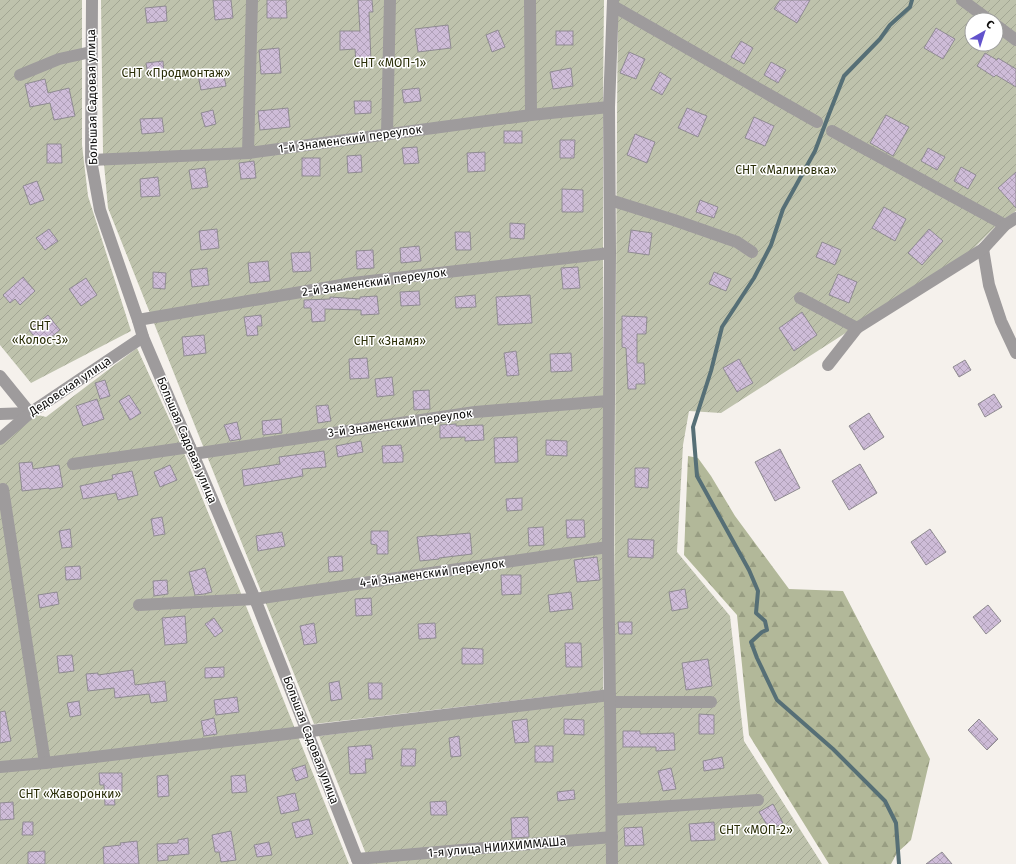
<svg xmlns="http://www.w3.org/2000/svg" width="1016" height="864" font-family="'Fira Sans',sans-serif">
	<defs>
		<pattern id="forest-firs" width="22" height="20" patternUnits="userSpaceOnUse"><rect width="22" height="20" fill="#b2b899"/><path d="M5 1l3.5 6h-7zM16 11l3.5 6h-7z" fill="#989d82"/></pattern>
		<pattern id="garden-furrows" width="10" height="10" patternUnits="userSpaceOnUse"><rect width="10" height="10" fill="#bec2ac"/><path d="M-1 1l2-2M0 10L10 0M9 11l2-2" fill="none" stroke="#a2a693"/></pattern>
		<pattern id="building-cross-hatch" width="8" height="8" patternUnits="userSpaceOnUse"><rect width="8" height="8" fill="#cebcd8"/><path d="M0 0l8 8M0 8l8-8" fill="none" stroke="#b0a0b8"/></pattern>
	</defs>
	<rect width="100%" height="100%" fill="#f5f1ec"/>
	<polygon fill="url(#forest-firs)" points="688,456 698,458 711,476 735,516 789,589 843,591 930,759 911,840 897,853 891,864 829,864 749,735 737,615 684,555"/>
	<g fill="url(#garden-furrows)" fill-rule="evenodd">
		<polygon points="0,0 82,0 82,145 88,196 131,331 31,383 0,345"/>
		<polygon points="101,0 604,0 603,98 603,690 314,724 108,208 103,153"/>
		<path d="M618,0H1016V211L1001,221L967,255L721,413L689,411L683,445L677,552L730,616L744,741L822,864H617L614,644L617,120ZM972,20H996V44H972Z"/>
		<polygon points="137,348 177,436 240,591 349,864 0,864 0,439 30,413 46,417"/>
		<polygon points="604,700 607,864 370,864 319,736"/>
	</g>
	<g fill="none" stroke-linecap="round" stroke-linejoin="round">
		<polyline stroke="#566f76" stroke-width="4" points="899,864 896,823 885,801 833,749 777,700 757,658 751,642 762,632 767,630 765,621 756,613 758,591 749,570 697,476 693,427 711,371 722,327 754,278 771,245 783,209 815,151 829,114 844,76 880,39 890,25 910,7 912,0"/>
	</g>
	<g fill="url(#building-cross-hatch)" stroke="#8f8b91">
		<polygon points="213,0 231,0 233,18 215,20"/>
		<polygon points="267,0 286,0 287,18 267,18"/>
		<polygon points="358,0 372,0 373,12 369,12 371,62 356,63 355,49 340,50 340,31 360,31"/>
		<polygon points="780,0 810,0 797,23 774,9"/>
		<polygon points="166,6 167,21 147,23 145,8"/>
		<polygon points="448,25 451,48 418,52 415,29"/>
		<polygon points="936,28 955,39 943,59 924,48"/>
		<polygon points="498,30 505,47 492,52 486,35"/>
		<rect x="556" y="31" width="17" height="14"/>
		<polygon points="741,41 753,48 744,64 731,57"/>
		<polygon points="279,48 281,73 261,74 259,50"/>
		<polygon points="629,52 645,59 636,79 620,73"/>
		<polygon points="985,53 997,60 998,58 1016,69 1016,87 996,75 994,77 977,66"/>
		<polygon points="163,61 164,75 148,76 146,63"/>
		<polygon points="771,62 786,70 778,83 764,75"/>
		<polygon points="571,68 573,86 553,89 550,72"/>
		<polygon points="223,71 226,86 201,90 198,75"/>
		<polygon points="660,72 671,79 662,95 651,89"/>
		<polygon points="45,79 48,93 69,88 75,116 54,120 50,103 30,107 25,84"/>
		<polygon points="419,88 421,101 404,103 402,90"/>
		<polygon points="354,101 371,101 371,113 355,114"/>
		<polygon points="288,108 290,127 260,130 258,111"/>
		<polygon points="687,108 707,116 698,137 678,128"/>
		<polygon points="213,110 216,124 205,127 201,113"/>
		<polygon points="886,115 909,127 893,156 870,143"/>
		<polygon points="754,117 774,126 765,146 745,138"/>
		<polygon points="162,118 164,132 142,134 140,119"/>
		<rect x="504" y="131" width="18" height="12"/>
		<polygon points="635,134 655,142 647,163 627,155"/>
		<polygon points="560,140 575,140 574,158 560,158"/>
		<polygon points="47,144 61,144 62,163 47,163"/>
		<polygon points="417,147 419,163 404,164 402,148"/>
		<polygon points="928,148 945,157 937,170 921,161"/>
		<polygon points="485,152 485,171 468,172 467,153"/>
		<polygon points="361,155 362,172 348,173 347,156"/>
		<rect x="302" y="158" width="18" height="18"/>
		<polygon points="254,161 256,178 241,179 239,163"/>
		<polygon points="961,167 976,175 968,189 954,181"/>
		<polygon points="205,168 208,187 192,189 189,170"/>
		<polygon points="1016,172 1016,208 998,188"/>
		<polygon points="158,177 160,196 141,197 140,179"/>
		<polygon points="37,181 44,200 30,205 23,186"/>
		<polygon points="562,189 583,190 583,212 562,212"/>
		<polygon points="700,200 718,207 714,218 696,212"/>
		<polygon points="884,207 906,219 895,241 872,228"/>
		<polygon points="510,223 525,224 524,239 510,238"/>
		<polygon points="49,229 58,241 45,250 36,238"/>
		<polygon points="217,229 219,248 201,250 199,231"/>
		<polygon points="929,229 943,241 922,265 908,253"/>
		<polygon points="631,230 652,233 649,255 628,252"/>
		<polygon points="455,232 470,232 471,250 456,250"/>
		<polygon points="822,242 841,250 835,265 816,257"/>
		<polygon points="419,246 421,261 401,263 400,248"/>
		<polygon points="373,250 374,268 357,269 356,251"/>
		<polygon points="310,252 311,271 293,272 291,253"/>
		<polygon points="268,261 270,281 250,283 248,263"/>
		<polygon points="578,267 580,288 563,289 561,268"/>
		<polygon points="207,268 209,285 192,287 190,270"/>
		<polygon points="153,272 166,273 165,289 153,288"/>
		<polygon points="714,272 731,279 726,291 709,284"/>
		<polygon points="838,274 857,282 849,303 829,295"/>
		<polygon points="23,277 35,291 20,305 15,299 10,303 3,295"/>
		<polygon points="86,278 97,295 81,306 69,289"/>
		<polygon points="419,291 420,305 401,306 400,292"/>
		<polygon points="475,295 476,307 456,308 455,297"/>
		<polygon points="530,295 532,323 498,325 496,297"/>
		<polygon points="377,296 379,314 361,315 361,310 325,309 325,321 312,322 311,308 304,308 304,300 330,299 330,297 360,299 360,297"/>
		<polygon points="802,312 817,335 794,351 779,328"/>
		<polygon points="48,315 60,330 41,345 29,330"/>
		<polygon points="261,315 262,326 257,326 258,335 247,336 244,317"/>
		<polygon points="622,316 647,317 646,334 637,334 637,363 644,363 645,384 636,384 636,389 628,389 626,348 622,347"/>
		<polygon points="204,335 206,353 184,356 182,337"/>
		<polygon points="516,351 519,375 507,376 504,353"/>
		<polygon points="571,353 572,371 551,372 550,354"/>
		<polygon points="367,358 369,378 350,379 349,359"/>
		<polygon points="739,359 753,383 737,392 723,368"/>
		<polygon points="965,360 971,370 959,377 953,367"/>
		<polygon points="392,377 394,395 377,397 375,379"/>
		<polygon points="105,380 110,396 100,399 95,383"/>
		<polygon points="429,390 430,409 414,410 413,391"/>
		<polygon points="994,394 1002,407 985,417 978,404"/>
		<polygon points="129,395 141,413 130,420 119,401"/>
		<polygon points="97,399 104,419 83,426 76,406"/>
		<polygon points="328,405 331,421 318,423 316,406"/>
		<polygon points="869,413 884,437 864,450 849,426"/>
		<polygon points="281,419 282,433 263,435 262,421"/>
		<polygon points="237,422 241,439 230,441 224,425"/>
		<polygon points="456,424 456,426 483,425 484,440 465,441 465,437 440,438 440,425"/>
		<polygon points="517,437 518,462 495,463 494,438"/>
		<polygon points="546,440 567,441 567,456 546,455"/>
		<polygon points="361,441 363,452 338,457 336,446"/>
		<polygon points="401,445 402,452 403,452 403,462 383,463 382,446"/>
		<polygon points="780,449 800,488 775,501 755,462"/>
		<polygon points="324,451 326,467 302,469 303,476 244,486 242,470 280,464 279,457"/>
		<polygon points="32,462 33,469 59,465 63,487 49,489 49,488 22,491 19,463"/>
		<polygon points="860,464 877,493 849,510 832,481"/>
		<polygon points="170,465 177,480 160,487 154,472"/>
		<polygon points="635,468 649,468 648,488 635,487"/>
		<polygon points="132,471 138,495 118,500 116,493 83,499 80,486 113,479 112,475"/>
		<polygon points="522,498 522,510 507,511 506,499"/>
		<polygon points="162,517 165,534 154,536 151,519"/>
		<polygon points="566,520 584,520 585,537 567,538"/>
		<polygon points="543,527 544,545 529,546 528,528"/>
		<polygon points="70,529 72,547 62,548 59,531"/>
		<polygon points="930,529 946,552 926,565 911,542"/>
		<polygon points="371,531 388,531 388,554 377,554 377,545 371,544"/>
		<polygon points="282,532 285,546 258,551 256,536"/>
		<polygon points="470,533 472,554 439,558 439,559 420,561 417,537 437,535 437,536"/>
		<polygon points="628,539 654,540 653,558 628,557"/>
		<polygon points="342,556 343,571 329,572 328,557"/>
		<polygon points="597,557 600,580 577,582 574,560"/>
		<polygon points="80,566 81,579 66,580 65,567"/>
		<polygon points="205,568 212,592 204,594 195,595 189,572"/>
		<polygon points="501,575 521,575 521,594 502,595"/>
		<polygon points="167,580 168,594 154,596 153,581"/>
		<polygon points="685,589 688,608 672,611 669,592"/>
		<polygon points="57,592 59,604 40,608 38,595"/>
		<polygon points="571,592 573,609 550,612 548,595"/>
		<polygon points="371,598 372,615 356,616 355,599"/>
		<polygon points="988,605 1001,621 986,634 973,617"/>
		<polygon points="185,616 187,643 165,645 162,618"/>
		<polygon points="214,618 223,631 215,637 205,624"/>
		<polygon points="618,622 632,622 632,634 619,634"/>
		<polygon points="314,623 317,643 304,645 300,626"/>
		<polygon points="435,623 436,638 419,639 418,624"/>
		<polygon points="565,643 581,643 582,667 566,667"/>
		<polygon points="462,648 483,649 483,664 462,664"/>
		<polygon points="72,655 74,671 59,673 57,656"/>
		<polygon points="708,659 712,686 686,690 682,663"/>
		<polygon points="224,667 224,677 205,678 205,668"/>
		<polygon points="133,670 135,685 165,681 167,701 151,703 149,694 115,698 114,688 88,691 86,674 98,673 98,675"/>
		<polygon points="339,681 342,699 331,701 329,683"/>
		<polygon points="368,683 382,683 382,699 369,699"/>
		<polygon points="237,697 239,712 216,715 214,700"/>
		<polygon points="79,701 81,715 70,717 67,703"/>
		<polygon points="5,711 11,741 0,743 0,712"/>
		<polygon points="699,714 714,715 714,734 699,734"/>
		<polygon points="214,718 217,734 204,736 201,721"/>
		<polygon points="527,719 529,742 515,743 512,721"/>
		<polygon points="564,719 584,720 584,735 564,734"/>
		<polygon points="979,719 998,739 987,750 968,730"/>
		<polygon points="623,731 640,731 640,734 674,733 675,750 656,751 656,747 623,747"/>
		<polygon points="459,736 461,756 451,757 449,738"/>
		<polygon points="371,745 373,759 365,759 366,773 350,774 348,747"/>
		<rect x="535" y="746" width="18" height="16"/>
		<polygon points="402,749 416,749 415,766 401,766"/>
		<polygon points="722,757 724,768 704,771 703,761"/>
		<polygon points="305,765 308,777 296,781 292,769"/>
		<polygon points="671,768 676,789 663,791 658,771"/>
		<polygon points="99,773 122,773 122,792 114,792 115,805 105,805 104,785 100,785"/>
		<polygon points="168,775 169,796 158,797 157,776"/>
		<polygon points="245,775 247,792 232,793 231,776"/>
		<polygon points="574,790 575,799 558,801 557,792"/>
		<polygon points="295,793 299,810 281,814 277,797"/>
		<polygon points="446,801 447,815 431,815 430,802"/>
		<polygon points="13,802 14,819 0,820 0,803"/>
		<polygon points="773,804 783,823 770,830 759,812"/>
		<polygon points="528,817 529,837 512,838 511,818"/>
		<polygon points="309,819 313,834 296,838 292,823"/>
		<polygon points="23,822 33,822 33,835 22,835"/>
		<polygon points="714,822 715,840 691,841 689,824"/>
		<polygon points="642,827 644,845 625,846 624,828"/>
		<polygon points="231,831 236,860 221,862 219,852 215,852 212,835"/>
		<polygon points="188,838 189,854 168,856 168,860 158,861 157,844 178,843 178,840"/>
		<polygon points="137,841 139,864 104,864 103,847 121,845 120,843"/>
		<polygon points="269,842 272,855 257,857 254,845"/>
		<polygon points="45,851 45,864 28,864 28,852"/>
		<polygon points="942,852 952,864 926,864"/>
	</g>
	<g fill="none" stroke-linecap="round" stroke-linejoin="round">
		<g stroke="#9e9b9c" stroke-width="12">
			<polyline points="92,0 91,160 100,210 138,320 143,337 255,599 359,864"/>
			<polyline points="530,0 531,115"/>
			<polyline points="962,0 989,20"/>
			<polyline points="613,6 817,122"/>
			<polyline points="996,25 1016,40"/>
			<polyline points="20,75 59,59 91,52"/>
			<polyline points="832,131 1005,225"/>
			<polyline points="387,134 390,0"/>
			<polyline points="248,153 252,0"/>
			<polyline points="91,160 248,153 531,115 609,107"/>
			<polyline points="610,200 674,220 737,242 752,252"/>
			<polyline points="983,249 989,285 1001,321 1016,353"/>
			<polyline points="800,298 857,328 983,249 1005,225 1016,218"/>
			<polyline points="138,320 353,283 610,253"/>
			<polyline points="828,365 857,328"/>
			<polyline points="0,376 30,413"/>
			<polyline points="0,414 30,413"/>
			<polyline points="0,439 30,413 143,337"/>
			<polyline points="193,454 475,412 608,401"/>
			<polyline points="73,464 190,447"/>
			<polyline points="3,489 45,763"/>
			<polyline points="139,605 255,599 608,547"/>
			<polyline points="610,702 711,702"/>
			<polyline points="0,767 45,763 610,695"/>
			<polyline points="612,810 758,800"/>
			<polyline points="357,859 612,837"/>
			<polyline points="612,864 608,547 610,253 609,107 613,0"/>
		</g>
	</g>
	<g text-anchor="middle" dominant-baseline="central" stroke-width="3" stroke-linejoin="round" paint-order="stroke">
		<g font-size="12" fill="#292d06" stroke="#fff">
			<text x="390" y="63">СНТ «МОП-1»</text>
			<text x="176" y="73">СНТ «Продмонтаж»</text>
			<text x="786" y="170">СНТ «Малиновка»</text>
			<text x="40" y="326">СНТ<tspan x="40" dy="14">«Колос-3»</tspan></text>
			<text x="390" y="341">СНТ «Знамя»</text>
			<text x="70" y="794">СНТ «Жаворонки»</text>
			<text x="756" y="830">СНТ «МОП-2»</text>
		</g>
		<g font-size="12" fill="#0d0c0b" stroke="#fff">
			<text transform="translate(92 97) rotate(-91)">Большая Садовая улица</text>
			<text transform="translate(350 139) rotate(-8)">1-й Знаменский переулок</text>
			<text transform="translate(374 282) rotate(-8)">2-й Знаменский переулок</text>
			<text transform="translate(70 386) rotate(-34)">Дедовская улица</text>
			<text transform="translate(400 423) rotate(-8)">3-й Знаменский переулок</text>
			<text transform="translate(187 440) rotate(67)">Большая Садовая улица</text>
			<text transform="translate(432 573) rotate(-8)">4-й Знаменский переулок</text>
			<text transform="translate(311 740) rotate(69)">Большая Садовая улица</text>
			<text transform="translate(497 847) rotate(-5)">1-я улица НИИХИММАШа</text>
		</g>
	</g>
	<g transform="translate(984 32) rotate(39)"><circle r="19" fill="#ffffff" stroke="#9e9e9d"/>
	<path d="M0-3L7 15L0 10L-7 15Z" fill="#6253cc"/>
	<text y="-6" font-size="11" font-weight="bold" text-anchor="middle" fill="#0d0c0b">С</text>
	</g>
</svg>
